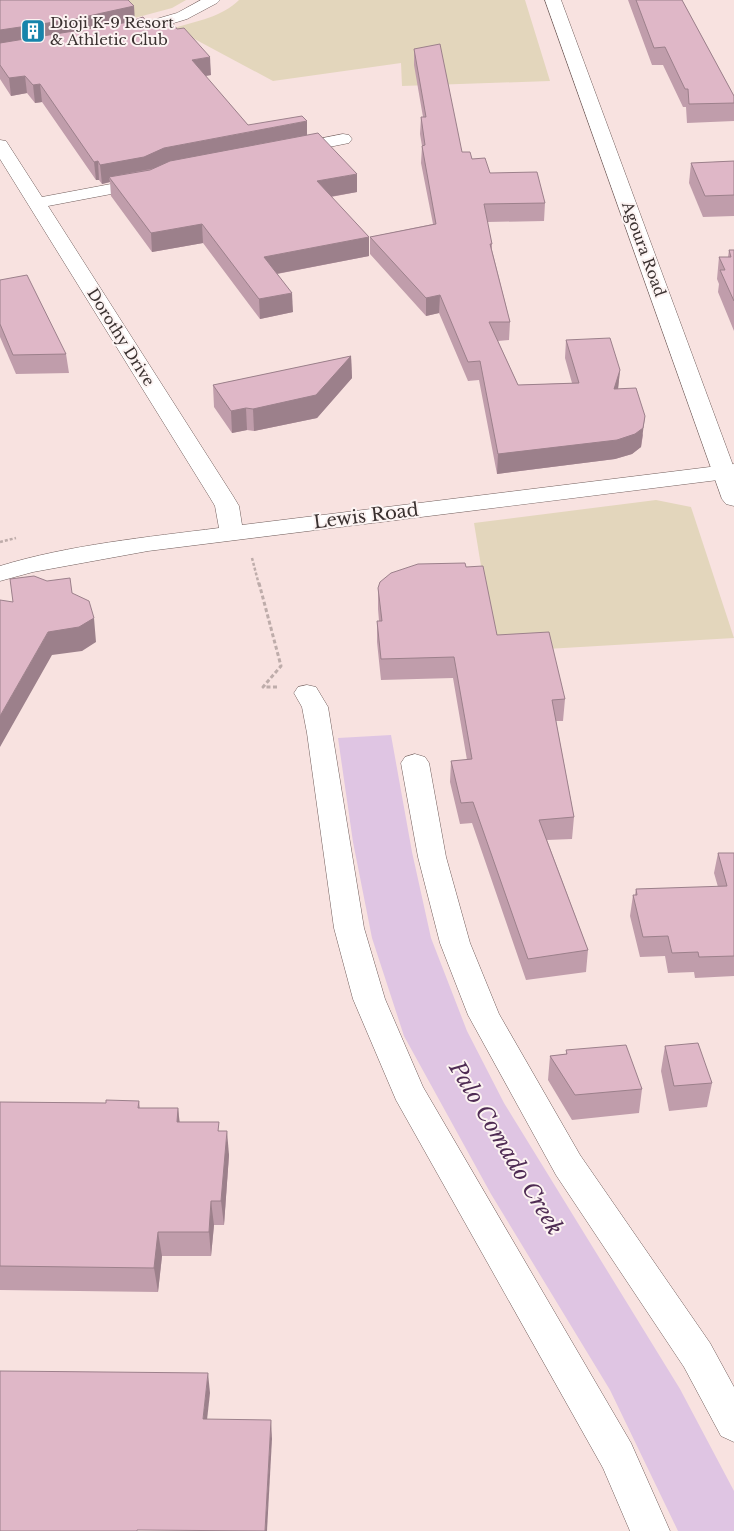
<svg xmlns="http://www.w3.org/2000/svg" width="734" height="1531" font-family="'Libre Baskerville',serif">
	<rect width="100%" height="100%" fill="#f8e2e0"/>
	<g fill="#e3d6bc">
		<polygon points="116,0 186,0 172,8 131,19"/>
		<path d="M239,0H525L550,81L402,86L401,63L273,81L174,28C197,21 222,17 239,0Z"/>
		<polygon points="656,500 691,507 734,638 495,652 474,523"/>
	</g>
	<polygon fill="#dfc5e3" points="391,735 412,852 431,938 467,1031 504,1103 680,1389 734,1491 734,1531 678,1531 610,1390 491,1194 404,1036 372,938 353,842 338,738"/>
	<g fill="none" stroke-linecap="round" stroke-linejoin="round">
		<defs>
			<g id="minor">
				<polygon points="201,0 220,0 217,3 187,19 118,40 112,38 110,35 112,32 177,13"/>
				<polygon points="343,134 349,135 352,139 349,143 289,155 283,154 280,150 283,146"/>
				<path d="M0,140L6,141L42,197L148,177L154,178L157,182L154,186L148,187L48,206L233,496L239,506L242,525L734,464V478L148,551L33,572L0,581V566C68,545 148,537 219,528L215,506L209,496L0,159Z"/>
				<polygon points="307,685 316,687 328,707 364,928 385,999 423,1087 631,1443 670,1531 630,1531 603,1468 396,1100 353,999 334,928 307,733 302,707 294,693 298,687"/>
				<polygon points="415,754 425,757 429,763 446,857 470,943 499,1014 580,1155 710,1343 734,1387 734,1442 721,1436 684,1367 556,1175 468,1015 440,943 418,857 401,763 405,757"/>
			</g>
			<polygon id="major" points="545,0 561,0 734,468 734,506 726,504 722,499"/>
		</defs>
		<use href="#minor" stroke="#715e5c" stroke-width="1"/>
		<use href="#major" stroke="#715e5c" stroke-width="1"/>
		<g stroke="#beacaa" stroke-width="2.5" stroke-dasharray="3 2" stroke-linecap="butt">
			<polyline points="0,542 16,538"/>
			<polyline points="252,558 259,585"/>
		</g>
		<polyline stroke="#beacaa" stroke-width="3" stroke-dasharray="4 2.5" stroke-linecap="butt" points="259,583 281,666 263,687 279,687"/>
		<use href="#minor" fill="#fff" fill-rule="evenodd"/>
		<use href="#major" fill="#fff" fill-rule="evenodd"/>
	</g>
	<g fill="#c09dab">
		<polygon points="0,0 135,20 150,26 211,75 205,76 248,125 307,135 357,192 331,197 369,237 369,256 277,274 293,312 260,319 203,243 152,252 111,196 110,182 102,184 99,180 96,180 42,102 35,103 27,93 11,96 0,79"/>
		<polygon points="628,0 682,0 734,96 734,121 687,123 686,107 683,107 663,65 652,65"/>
		<polygon points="414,49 462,152 472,159 490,173 545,203 544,221 487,222 492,244 492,250 510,322 509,340 498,341 518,385 572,383 565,358 566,340 620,370 618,389 643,435 641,447 632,454 615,459 497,474 479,380 468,381 439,313 426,316 370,254 370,237 433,224 421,163 422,146 420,134 421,117 423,117 414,65"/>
		<polygon points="734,161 734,216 703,217 689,183 691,163"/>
		<polygon points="729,250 734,250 734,331 718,292 719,284 717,279 719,257 728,257"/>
		<polygon points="0,280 66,354 69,373 16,374 0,337"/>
		<polygon points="351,356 352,378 317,418 254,431 247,430 232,433 214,407 213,385"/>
		<polygon points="466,567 497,635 565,699 563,721 556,721 574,817 572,839 547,840 588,950 586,972 526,980 472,823 460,824 450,782 451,761 467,760 453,678 381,680 377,642 377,621 379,621 378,609 378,588"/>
		<polygon points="718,853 734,853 734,976 695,978 694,972 668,973 665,956 640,957 630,916 633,895 635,895 636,889 718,887 714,873"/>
		<polygon points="665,1046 712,1083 707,1107 669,1111 661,1071"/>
		<polygon points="566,1050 642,1089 639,1113 572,1120 548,1080 550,1056 566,1054"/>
		<polygon points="139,1101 140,1108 178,1108 179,1122 220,1131 229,1155 224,1225 214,1225 211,1256 162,1256 158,1292 0,1290 0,1102 106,1103"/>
	</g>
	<g fill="#9c808b">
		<polygon points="134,6 135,23 0,48 0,30"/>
		<polygon points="210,57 211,75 193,78 192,60"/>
		<polygon points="25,76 27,93 11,96 9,78"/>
		<polygon points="40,84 42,102 35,103 33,85"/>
		<polygon points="307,121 307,139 109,177 110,182 102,184 100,165 164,148"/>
		<polygon points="98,161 99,180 96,180 94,162"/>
		<polygon points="357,174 357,192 317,199 317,181"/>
		<polygon points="202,224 203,243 152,252 151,233"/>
		<polygon points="369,237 369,256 265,276 264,257"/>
		<polygon points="292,293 293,312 260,319 259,299"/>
		<polygon points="440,295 439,313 426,316 426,298"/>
		<polygon points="351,356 352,378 317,418 254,431 253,409"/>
		<polygon points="620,370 618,389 614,389"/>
		<polygon points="246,408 247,430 232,433 231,411"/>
		<polygon points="645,416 641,447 632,454 615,459 497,474 498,454"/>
		<polygon points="94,618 96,642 82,651 52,655 0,747 0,716 48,632"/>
		<polygon points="178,1108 181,1133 177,1122"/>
		<polygon points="227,1131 229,1155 224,1225 221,1201"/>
		<polygon points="211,1201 214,1225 211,1256 209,1232"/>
		<polygon points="158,1232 162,1256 158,1292 154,1268"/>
		<polygon points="208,1373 210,1393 205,1438 203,1419"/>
		<polygon points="271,1420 272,1439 267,1531 265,1531"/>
	</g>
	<g fill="#dfb7c7" stroke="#9c808b">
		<polygon points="0,0 128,0 134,6 75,19 0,30"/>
		<polygon points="636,0 682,0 734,96 734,103 689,104 688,89 685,89 665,47 654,48"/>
		<polygon points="143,17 150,26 172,22 177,29 184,28 210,57 192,60 248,125 302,116 307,121 164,148 144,157 100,165 98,161 94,162 40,84 33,85 25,76 9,78 0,65 0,43 129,22"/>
		<polygon points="440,44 462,152 470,152 472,159 485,158 490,173 537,172 545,203 484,204 492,244 490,244 510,322 489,322 518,385 579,383 566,340 610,338 620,370 614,389 636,388 645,416 643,428 635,434 617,440 498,454 480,361 468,362 440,295 426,298 370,237 436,224 422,146 425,145 421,117 426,117 414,49"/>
		<polygon points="318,133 357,174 317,181 369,237 264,257 292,293 259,299 202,224 151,233 109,177 150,170 170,161"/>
		<polygon points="734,161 734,195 705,196 691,163"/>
		<polygon points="729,250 734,250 734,301 720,270 725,270 719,257 731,257"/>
		<polygon points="27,275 66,354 13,355 0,324 0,280"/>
		<polygon points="351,356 316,395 253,409 246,408 231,411 213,385"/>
		<polygon points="465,563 466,567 483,566 497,635 549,632 565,699 552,700 574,817 539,820 588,950 528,959 473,802 461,803 451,761 472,759 454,657 381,659 377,621 382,621 378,588 380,582 391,573 418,564"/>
		<polygon points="34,576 47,581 70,578 72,593 89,601 94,618 79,627 48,632 0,716 0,600 13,602 10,579"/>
		<polygon points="718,853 734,853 734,956 699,957 698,952 672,953 668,936 643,937 633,895 637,895 636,889 727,886"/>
		<polygon points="698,1043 712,1083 674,1086 665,1046"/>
		<polygon points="626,1045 642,1089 575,1095 550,1056 567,1054 566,1050"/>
		<polygon points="106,1100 139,1101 138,1108 178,1108 177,1122 219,1122 218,1131 227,1131 221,1201 211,1201 209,1232 158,1232 154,1268 0,1266 0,1102 106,1103"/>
		<polygon points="0,1371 208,1373 203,1419 271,1420 265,1531 137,1530 137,1531 0,1531"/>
	</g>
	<defs>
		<symbol id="building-square" viewBox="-11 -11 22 22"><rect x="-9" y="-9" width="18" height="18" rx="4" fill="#1784ab" stroke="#fcf3f2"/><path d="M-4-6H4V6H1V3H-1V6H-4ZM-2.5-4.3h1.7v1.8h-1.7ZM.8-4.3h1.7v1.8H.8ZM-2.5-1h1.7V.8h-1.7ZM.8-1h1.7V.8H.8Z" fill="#fff"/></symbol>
	</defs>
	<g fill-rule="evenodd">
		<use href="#building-square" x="19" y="17" width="28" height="28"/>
	</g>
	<g text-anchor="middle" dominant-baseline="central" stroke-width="4" stroke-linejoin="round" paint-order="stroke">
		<g font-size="15" fill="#3a3130" stroke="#fcf3f2" text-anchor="start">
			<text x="50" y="22">Dioji K-9 Resort<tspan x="50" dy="17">&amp; Athletic Club</tspan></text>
		</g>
		<g font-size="15" fill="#3a3130" stroke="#fcf3f2">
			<text transform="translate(644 249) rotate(70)">Agoura Road</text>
			<text transform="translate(121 337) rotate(58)">Dorothy Drive</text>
		</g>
		<g font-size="18" fill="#3a3130" stroke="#fcf3f2">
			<text transform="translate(366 516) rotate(-7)">Lewis Road</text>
		</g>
		<g font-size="22" font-style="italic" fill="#4f2c54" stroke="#fcf3f2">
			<text transform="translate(506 1148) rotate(59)">Palo Comado Creek</text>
		</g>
	</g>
</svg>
